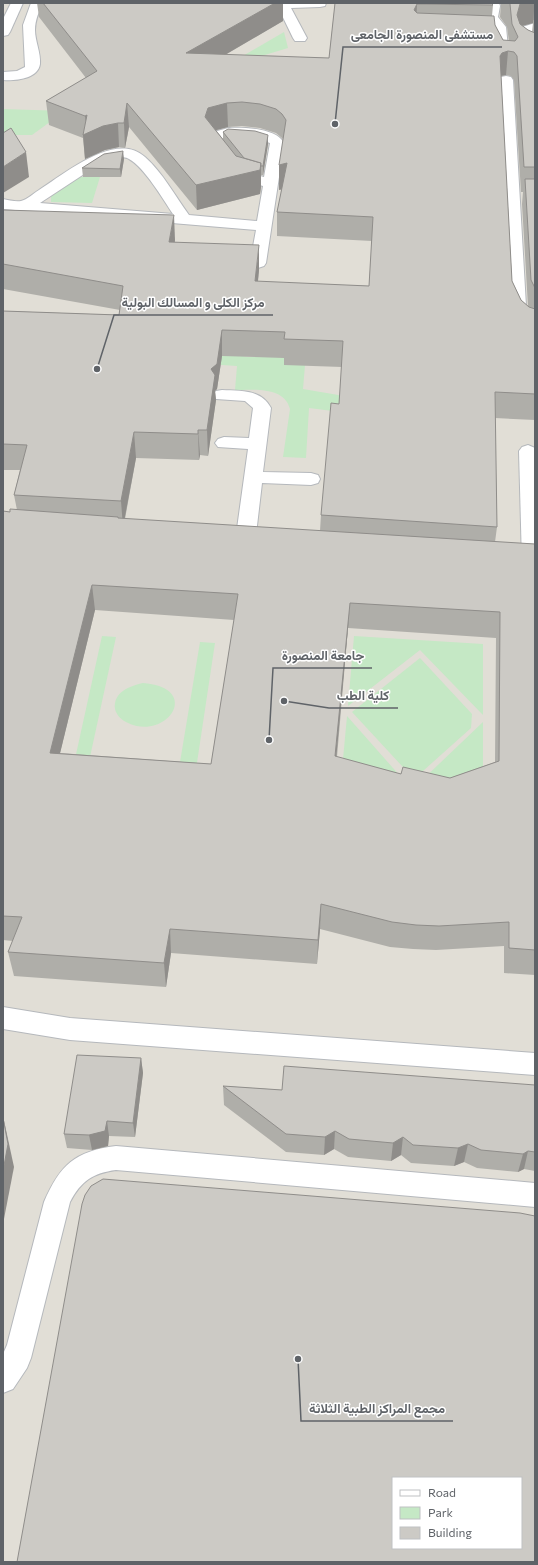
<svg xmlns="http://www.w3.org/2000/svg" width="538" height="1565" font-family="Commissioner,Vazirmatn,sans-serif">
	<rect width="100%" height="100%" fill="#f1efe8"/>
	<path fill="#e1ded6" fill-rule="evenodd" d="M3,3H535V1562H3ZM393,1478H521V1548H393Z"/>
	<g fill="#c5e8c5">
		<polygon points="284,32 288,48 231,65 236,60"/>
		<polygon points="3,109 65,111 32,135 3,135"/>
		<polygon points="79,177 100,177 92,203 51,202 51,196"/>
		<path d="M81,324L248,357H270L271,349L305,365L303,389L397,405L396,419L309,408L306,458L283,457L290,409C284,386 253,390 235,390L237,366L177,362Z"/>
		<polygon points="102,636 116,637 90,757 180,762 200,642 215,643 195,776 73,768"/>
		<polygon points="354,636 483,644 483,715 420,650 348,706"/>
		<polygon points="420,658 472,714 471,728 414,779 352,712"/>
		<path d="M143,683C204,688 166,743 126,722C121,720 116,714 115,709C113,692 130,686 143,683Z"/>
		<polygon points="347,716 408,785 341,781"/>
		<polygon points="483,722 483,790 417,785"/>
	</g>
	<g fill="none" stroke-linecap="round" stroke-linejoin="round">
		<defs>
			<g id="minor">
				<polygon points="11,3 23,3 10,32 8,35 3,36 3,19"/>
				<path d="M31,3H43C39,11 35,20 35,30C35,41 41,53 40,64C38,79 15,81 3,80V72L17,71L25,67L23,25Z"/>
				<polygon points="276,3 326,3 325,6 320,7 291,8 307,38 305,41 295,41 293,38"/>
				<polygon points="491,3 499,3 500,6 498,17 506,27 508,48 514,60 512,63 502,63 494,48 492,27 485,17 488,6"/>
				<path d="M535,23V31L530,33V44L535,47V56C522,53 509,43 519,28Z"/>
				<path d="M506,76L511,77L513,80L526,306L531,317L535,322V335C521,332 514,319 510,306L499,80L501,77Z"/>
				<path d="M228,128C242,127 279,128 284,144L266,263L264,266L258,268L252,266L250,263L256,230L3,209V199C8,200 16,202 21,201C27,200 34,193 39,190C64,174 116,130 145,157C163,173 175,196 189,215L257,221L263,186L238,179L207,140L210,133ZM236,136L255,138L270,143L264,177L248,173L221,140L224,137ZM117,157C121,157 126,157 129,159C144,167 163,199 173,214L40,203L104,161Z"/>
				<path d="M222,390C241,391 261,389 271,408L263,472L311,473L318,475L320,479L318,483L311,485L262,483L255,543L252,547L245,549L238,547L235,543L248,449L218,447L215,443L218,439L224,437L249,438L253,408L245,401L216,399L213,395L216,391Z"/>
				<polygon points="528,445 535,448 535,568 525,567 522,562 519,451 522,447"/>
				<polygon points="3,1007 70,1018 535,1053 535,1075 70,1040 3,1029"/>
				<path d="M116,1146L535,1183V1207L116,1170C93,1173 81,1181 70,1202L31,1358L27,1368L13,1389L3,1393V1354L7,1345L44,1202C60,1165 75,1151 116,1146Z"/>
			</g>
		</defs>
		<use href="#minor" stroke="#b5b8bc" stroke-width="2"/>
		<use href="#minor" fill="#fff" fill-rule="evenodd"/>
	</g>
	<g fill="#afaea9" fill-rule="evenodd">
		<path d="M37,3H283V21L225,55L329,58L335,3L493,5L492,16L495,25L503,40L509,41L507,27L500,17L501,5L500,3H535V420L495,418L497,527L495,542L535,544V975L504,973V946L436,950L413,949L390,947L320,929L317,964L171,953L166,987L14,976L8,952L13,941L3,940V511L10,512L17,510L14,495L20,470H3V311L119,315L120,310L3,289V210L175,240V242L259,270L258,282L369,286L372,241L277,236V212L282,189L279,190L283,139L282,138L276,133L260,128L242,126L228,127L216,130L223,139V132L268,144L263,175H261V187L260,194L197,210L129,127L125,148L119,147L105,150L85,159L83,138L49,125L46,101L86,78L39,17ZM533,23L532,32L528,30L522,26ZM506,75L511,76L514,80L521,192H523L522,204L528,306L521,300L512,281L501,76ZM222,356L284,358V365L342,367L339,404L321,515L320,531L125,519L136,458L199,460L200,455L208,456L216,400L215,391L217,389ZM95,610L234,620L211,764L60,753ZM348,628L496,638L495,762L450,778L401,774L337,757Z"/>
		<polygon points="124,159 121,177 83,177 82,168"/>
		<polygon points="141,1058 143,1073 135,1137 109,1136 108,1146 92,1150 67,1148 64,1134"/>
		<polygon points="535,1085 535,1171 524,1169 518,1172 477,1168 464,1162 454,1166 411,1163 401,1155 391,1161 348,1157 334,1149 324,1155 286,1152 224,1105 223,1086 282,1090"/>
	</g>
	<g fill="#8f8d8a">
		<polygon points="275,3 283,3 283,21 187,77 186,53"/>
		<polygon points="525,3 535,3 535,20 534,11 533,23 518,27 517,15 520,4"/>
		<polygon points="417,4 416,28 414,10"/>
		<polygon points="508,51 506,75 500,76 500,56 502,53"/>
		<polygon points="127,103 129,127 125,148 124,123"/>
		<polygon points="227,103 228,127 209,132 205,117 208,108"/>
		<polygon points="87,115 103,126 118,123 119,147 105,150 85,159 83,135 87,133 85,116"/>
		<polygon points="268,135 268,144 263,175 263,166"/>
		<polygon points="123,151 124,159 121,177 120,169"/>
		<polygon points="26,152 29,177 3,193 3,167"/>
		<polygon points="261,163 261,187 260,194 197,210 196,185"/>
		<polygon points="287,163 287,188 279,190 279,165"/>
		<polygon points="174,215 175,240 170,267 169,242"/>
		<polygon points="259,245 259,270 255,307 255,281"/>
		<polygon points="222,330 222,356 217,389 215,391 216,400 208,456 207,430 211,369"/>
		<polygon points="198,430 200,455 199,460 198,434"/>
		<polygon points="134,432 136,458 123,527 121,501"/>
		<polygon points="92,585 95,610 54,778 50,753"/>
		<polygon points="350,603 348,628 334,782 335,756"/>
		<polygon points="321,904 320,929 317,964 318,940"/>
		<polygon points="170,929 171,953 166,987 164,963"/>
		<polygon points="141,1058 143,1073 135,1137 133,1123"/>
		<polygon points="3,1116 14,1167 3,1224"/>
		<polygon points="107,1121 109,1136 108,1146 92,1150 89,1135"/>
		<polygon points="335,1131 334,1149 324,1155 325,1137"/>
		<polygon points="403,1137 401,1155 391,1161 393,1143"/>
		<polygon points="468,1144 464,1162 454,1166 458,1148"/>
		<polygon points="528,1151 524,1169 518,1172 523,1154"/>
	</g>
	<g fill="#cccac5" stroke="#8f8d8a" fill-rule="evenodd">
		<polygon points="43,3 275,3 186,53 329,58 335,3 491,3 493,5 417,4 414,10 417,13 494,16 495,25 503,40 515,41 518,37 512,24 510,4 509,3 525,3 520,4 517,15 520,24 528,30 535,33 535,167 524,167 517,56 514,52 508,51 502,53 500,56 512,281 521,300 529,307 535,309 535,394 495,392 497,527 321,515 331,403 339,404 343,341 284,339 285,332 222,330 217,364 211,369 215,375 207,430 198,430 198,434 134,432 121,501 14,495 27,445 3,444 3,311 119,315 123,286 3,264 3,210 174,215 169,242 259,245 255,281 369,286 373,217 277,212 287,163 279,165 286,120 282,114 276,109 260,104 242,102 227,103 208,108 205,117 236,156 261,163 260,170 196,185 127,103 124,123 118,123 103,126 83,135 87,115 85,116 46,101 97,71"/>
		<polygon points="535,10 535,20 534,20 534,11"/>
		<polygon points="11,128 26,152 3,167 3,133"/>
		<polygon points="228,129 255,131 268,135 263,166 261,166 261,163 244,158 223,132"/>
		<polygon points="123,151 120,169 82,168 104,154"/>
		<polygon points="525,179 535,179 535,288 531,280"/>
		<path d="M10,509L118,517V518L535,544V950L509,948V922L439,926L416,925L392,922L321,904L318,940L170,929L164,963L8,952L22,917L3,916V511L10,512ZM92,585L238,594L211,764L50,753ZM350,603L500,612L499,761L450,778L403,767L401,774L335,756Z"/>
		<polygon points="77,1055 141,1058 133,1123 107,1121 105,1131 89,1135 64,1134"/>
		<polygon points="284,1066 535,1085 535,1152 528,1151 523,1154 481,1150 468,1144 458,1148 413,1145 403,1137 393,1143 349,1139 335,1131 325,1137 286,1134 223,1086 282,1090"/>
		<polygon points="3,1118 8,1144 3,1171"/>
		<path d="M103,1179L520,1213L535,1216V1562H17L82,1204L85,1195L91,1186ZM393,1478H521V1548H393Z"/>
	</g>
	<path fill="none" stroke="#5f6368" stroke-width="1.5" d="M335 124L343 47H502M97 369L114 315H273M269 740L273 668H372M284 701L329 708H398M298 1359L301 1421H453"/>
	<g fill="#5f6368" stroke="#fff" stroke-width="1.5">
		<circle cx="335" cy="124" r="4"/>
		<circle cx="97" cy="369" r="4"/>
		<circle cx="269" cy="740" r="4"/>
		<circle cx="284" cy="701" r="4"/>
		<circle cx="298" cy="1359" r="4"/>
	</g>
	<g font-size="13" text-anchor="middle" font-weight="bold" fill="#5f6368" stroke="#fff" stroke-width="3" stroke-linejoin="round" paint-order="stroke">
		<text x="422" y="39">مستشفى المنصورة الجامعى</text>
		<text x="193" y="307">مركز الكلى و المسالك البولية</text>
		<text x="323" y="660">جامعة المنصورة</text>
		<text x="363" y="700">كلية الطب</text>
		<text x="377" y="1413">مجمع المراكز الطبية الثلاثة</text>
	</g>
	<rect width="538" height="1565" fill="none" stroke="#5f6368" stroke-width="8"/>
	<rect x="392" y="1477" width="130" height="72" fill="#ffffff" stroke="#bfc1c3"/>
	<rect x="400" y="1490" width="20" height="6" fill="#ffffff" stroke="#bfc1c3"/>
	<text x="428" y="1497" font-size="12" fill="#5f6368">Road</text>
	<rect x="400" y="1507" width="20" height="12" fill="#c5e8c5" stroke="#bfc1c3"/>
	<text x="428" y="1517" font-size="12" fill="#5f6368">Park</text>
	<rect x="400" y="1527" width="20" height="12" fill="#cccac5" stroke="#bfc1c3"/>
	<text x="428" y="1537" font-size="12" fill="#5f6368">Building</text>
</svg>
